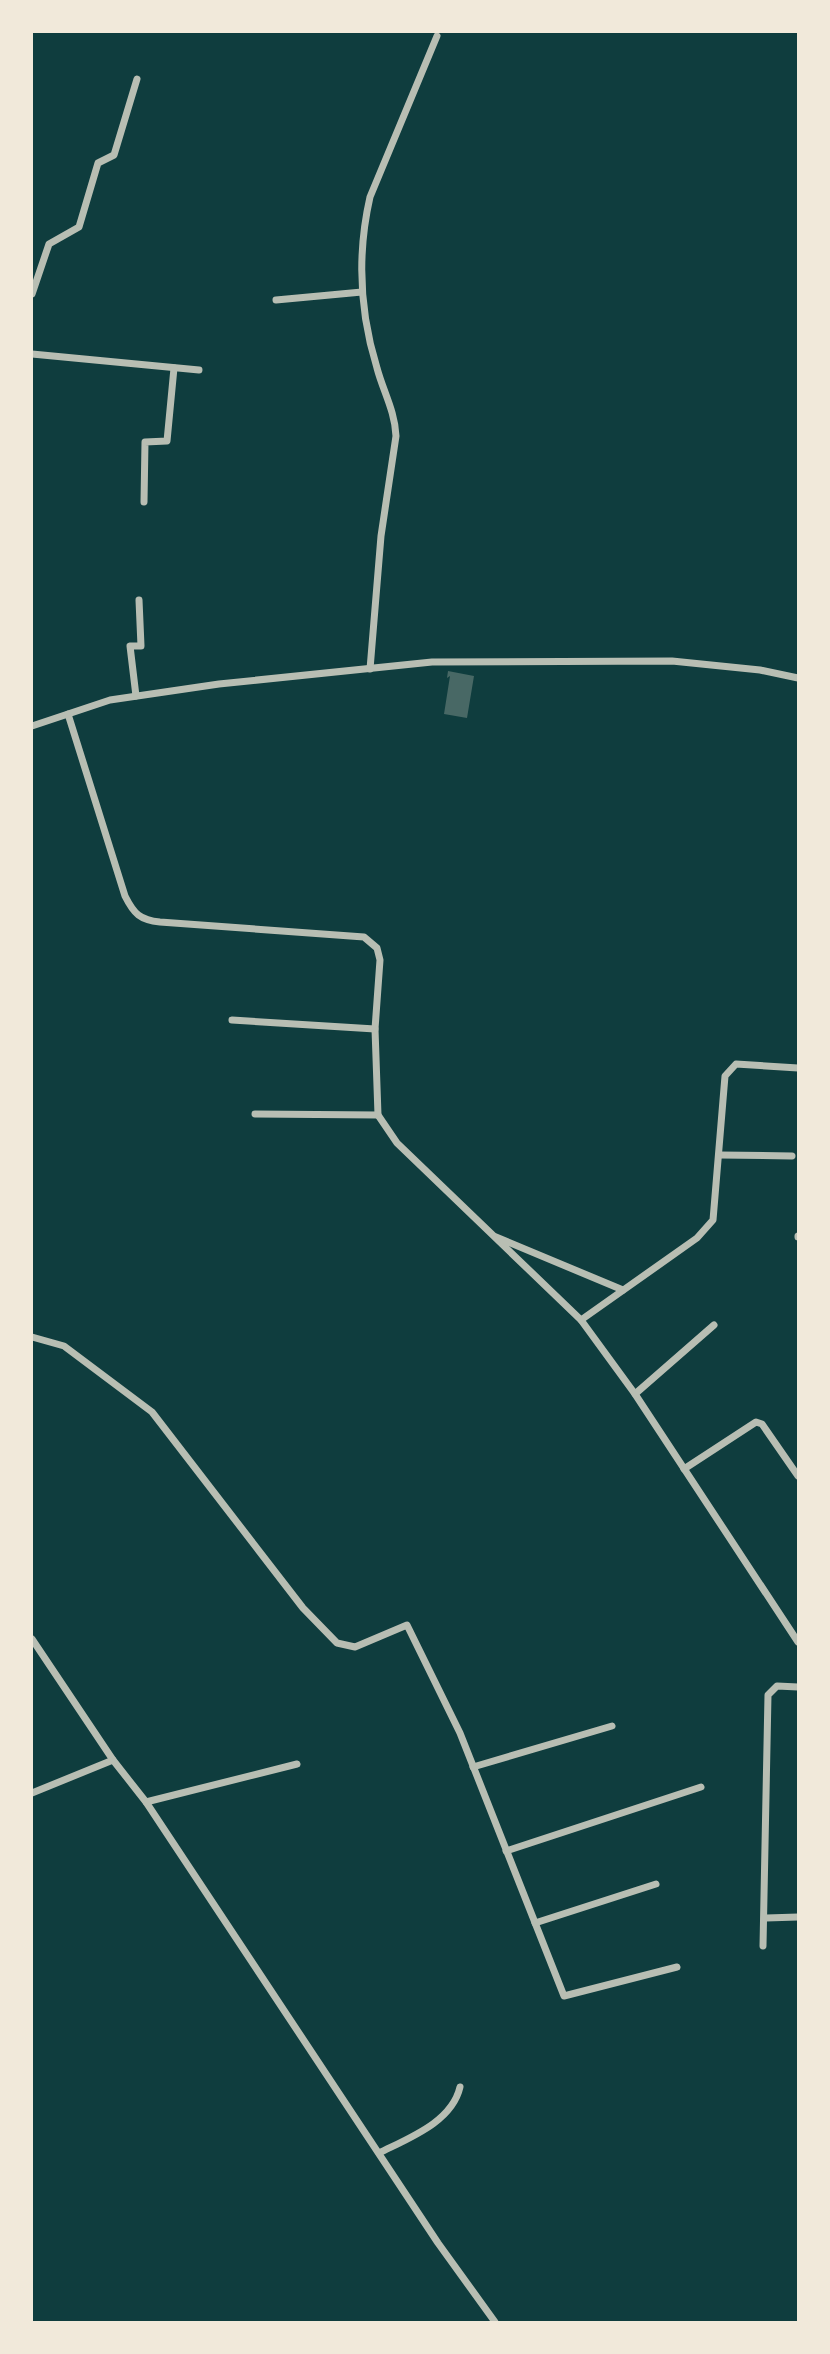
<svg xmlns="http://www.w3.org/2000/svg" width="830" height="2354" font-family="Quicksand,sans-serif">
	<rect width="100%" height="100%" fill="#0f3d3e"/>
	<polygon fill="#486865" points="448,671 474,676 467,718 444,714 450,676 447,678"/>
	<g fill="none" stroke-linecap="round" stroke-linejoin="round">
		<g stroke="#b8beb3" stroke-width="7">
			<polyline points="32,294 49,244 79,227 98,163 114,155 137,79"/>
			<polyline points="276,300 362,292"/>
			<polyline points="32,354 199,370"/>
			<polyline points="144,502 145,442 167,441 174,368"/>
			<path d="M370,669L381,536L396,436C395,411 383,391 377,368C360,313 357,254 370,197L437,36"/>
			<polyline points="136,696 130,646 141,646 139,600"/>
			<path d="M68,714L125,896C134,914 140,920 160,922L364,937L377,948L380,960L375,1029L378,1115L397,1143L581,1320L635,1394L798,1642"/>
			<polyline points="32,726 110,700 219,684 432,662 672,661 760,670 798,678"/>
			<polyline points="232,1020 375,1029"/>
			<polyline points="255,1114 378,1115"/>
			<polyline points="720,1155 792,1156"/>
			<polyline points="798,1236 798,1237"/>
			<polyline points="496,1237 623,1290"/>
			<polyline points="581,1320 697,1238 713,1220 725,1076 736,1064 798,1068"/>
			<polyline points="32,1337 64,1346 152,1412 303,1608 337,1643 355,1647 407,1625 460,1733 564,1996 677,1967"/>
			<polyline points="635,1394 714,1325"/>
			<polyline points="684,1469 756,1422 762,1424 798,1476"/>
			<polyline points="32,1639 113,1760 146,1802 438,2243 495,2322"/>
			<polyline points="473,1767 612,1726"/>
			<polyline points="32,1793 113,1760"/>
			<polyline points="146,1802 297,1764"/>
			<polyline points="506,1851 701,1787"/>
			<polyline points="766,1918 798,1917"/>
			<polyline points="535,1923 656,1884"/>
			<polyline points="763,1946 768,1695 777,1686 798,1687"/>
			<path d="M379,2153C409,2138 452,2122 460,2087"/>
		</g>
	</g>
	<rect width="830" height="2354" fill="none" stroke="#f1e9da" stroke-width="66"/>
</svg>
